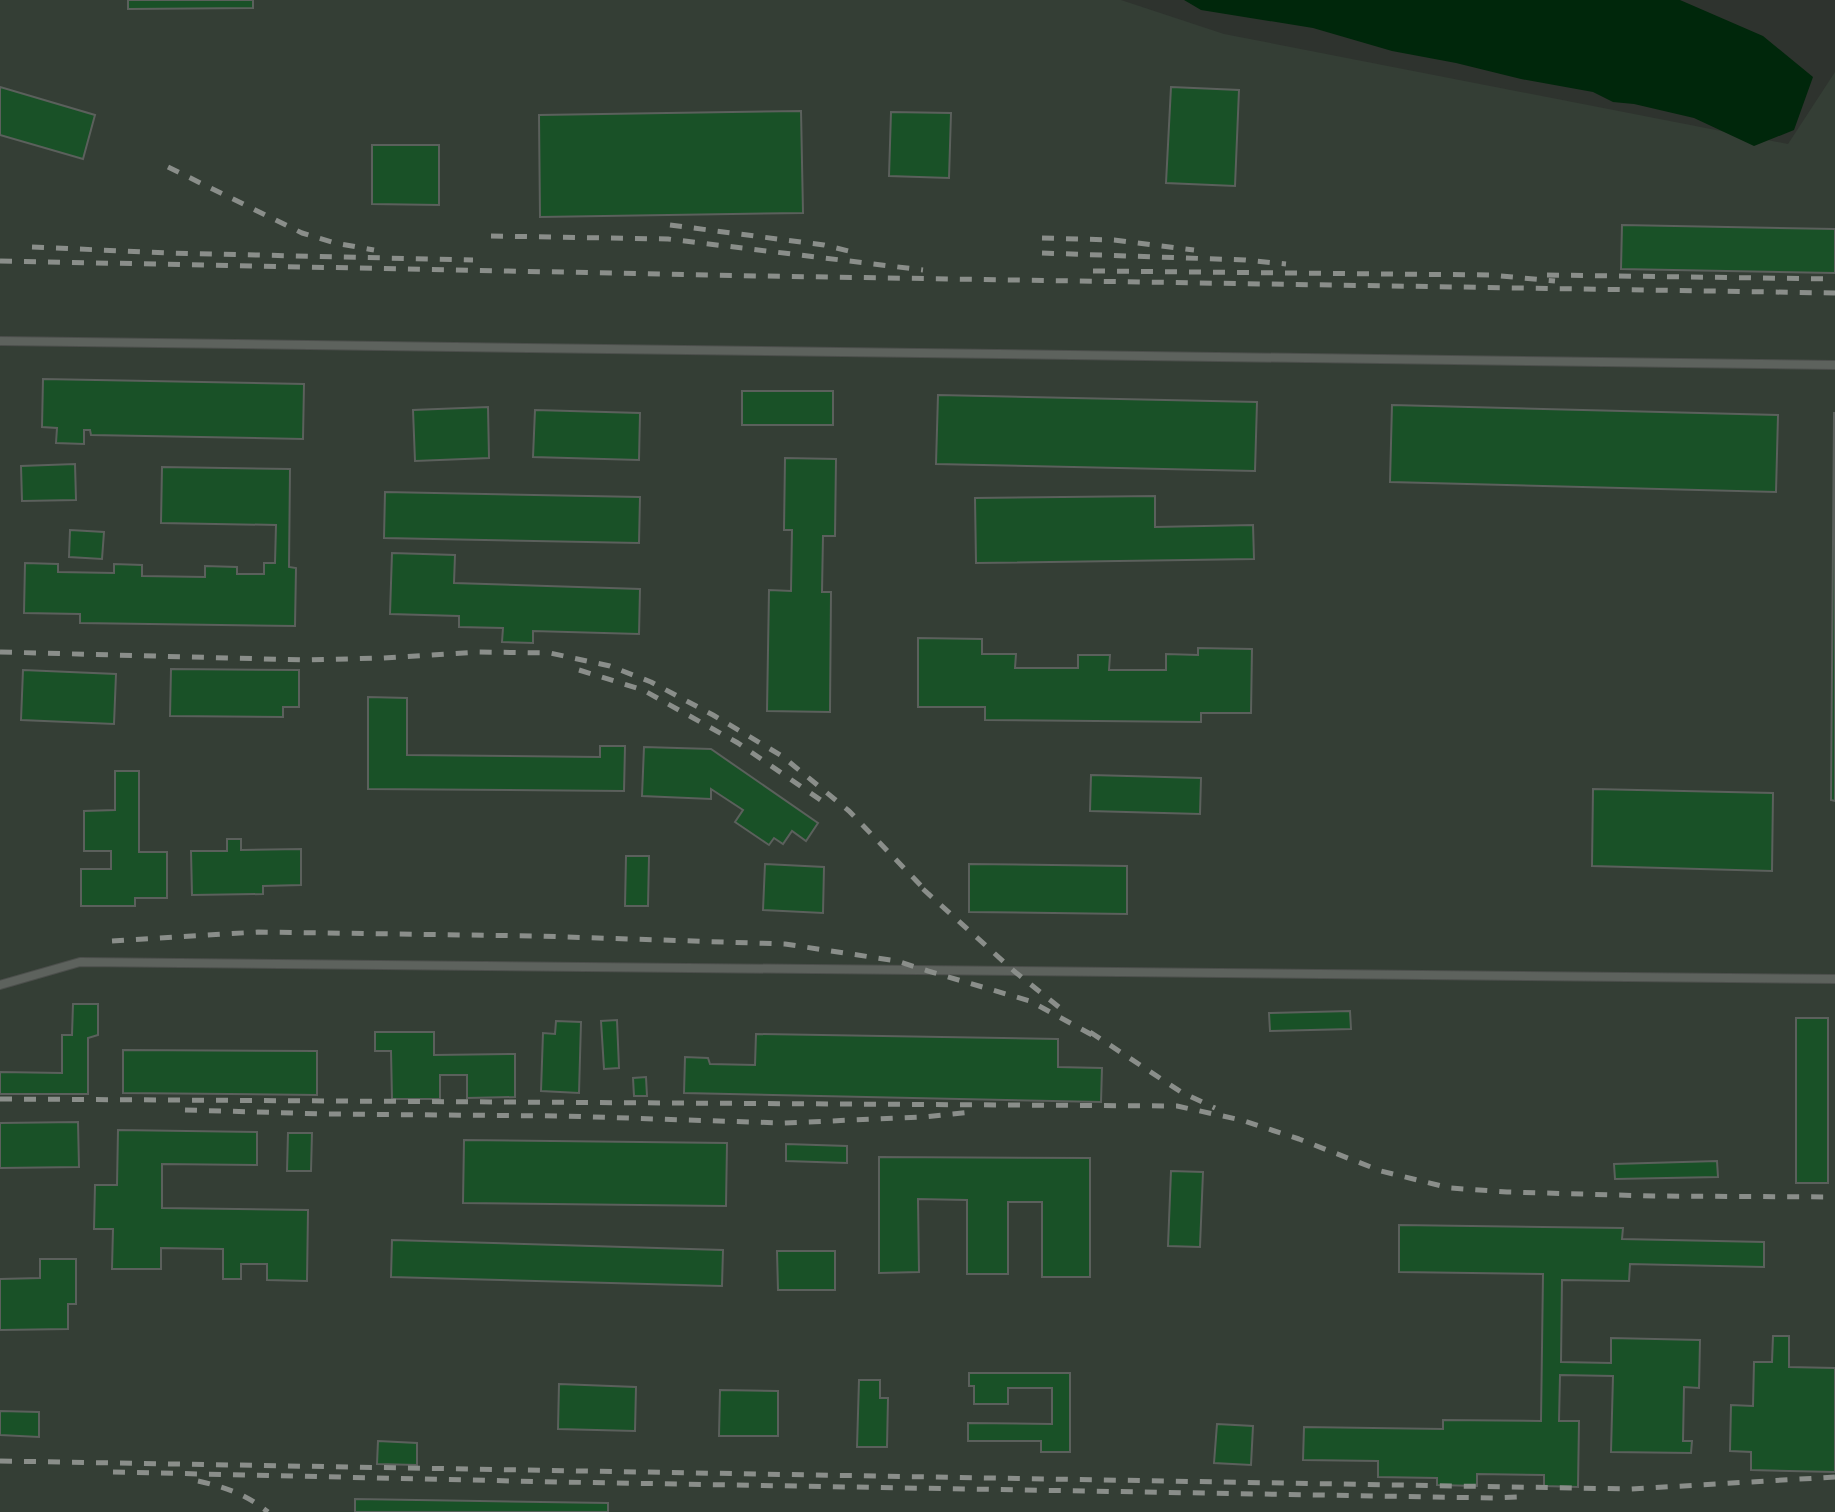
<svg xmlns="http://www.w3.org/2000/svg" width="1835" height="1512" font-family="'Fira Sans',sans-serif">
	<rect width="100%" height="100%" fill="#2e332e"/>
	<polygon fill="#343e35" points="0,0 1121,0 1224,34 1788,144 1835,72 1835,1512 0,1512"/>
	<polygon fill="#00270b" points="1184,0 1680,0 1763,36 1813,77 1794,130 1754,146 1694,118 1634,104 1613,102 1593,92 1521,79 1456,63 1392,51 1313,28 1201,10"/>
	<g fill="#195127" stroke="#5b605c" stroke-width="2">
		<polygon points="128,0 253,0 253,8 128,9"/>
		<polygon points="0,87 95,115 83,159 0,135"/>
		<polygon points="1171,87 1239,90 1235,186 1166,183"/>
		<polygon points="801,111 803,213 540,217 539,115"/>
		<polygon points="891,112 951,113 949,178 889,176"/>
		<polygon points="372,145 439,145 439,205 372,204"/>
		<polygon points="1622,225 1835,229 1835,273 1621,269"/>
		<polygon points="43,379 304,384 303,439 91,435 90,430 84,430 84,444 56,443 57,428 42,427"/>
		<rect x="742" y="391" width="91" height="34"/>
		<polygon points="938,395 1257,402 1255,471 936,464"/>
		<polygon points="1392,405 1778,415 1776,492 1390,482"/>
		<polygon points="488,407 489,458 415,461 413,410"/>
		<polygon points="535,410 640,413 639,460 533,457"/>
		<polygon points="1834,413 1835,413 1835,801 1831,800"/>
		<polygon points="785,458 836,459 835,536 823,536 822,592 831,592 830,712 767,711 769,590 791,591 792,530 784,530"/>
		<polygon points="75,464 76,500 22,501 21,466"/>
		<polygon points="162,467 290,469 289,567 296,568 295,626 80,623 80,614 24,613 25,563 58,564 58,572 114,573 114,564 142,565 142,576 205,577 205,566 237,567 237,574 264,574 264,563 275,563 276,525 161,523"/>
		<polygon points="385,492 640,497 639,543 384,538"/>
		<polygon points="1155,496 1155,527 1253,525 1254,559 976,563 975,498"/>
		<polygon points="70,530 104,532 102,559 69,557"/>
		<polygon points="392,553 455,555 454,583 640,589 639,634 533,631 533,643 502,642 503,628 459,627 459,616 390,614"/>
		<polygon points="918,638 982,639 982,654 1016,654 1015,668 1078,668 1078,655 1110,655 1109,670 1166,670 1166,654 1198,655 1198,648 1252,649 1251,713 1201,713 1201,722 985,720 985,707 918,707"/>
		<polygon points="171,669 299,670 299,707 283,707 283,717 170,716"/>
		<polygon points="23,670 116,674 114,724 21,720"/>
		<polygon points="368,697 407,698 407,755 600,757 600,746 625,746 624,791 368,789"/>
		<polygon points="644,747 711,749 818,823 806,841 792,831 783,844 774,838 769,845 735,822 743,810 711,789 711,799 642,796"/>
		<polygon points="115,771 139,771 139,852 167,852 167,898 135,898 135,906 81,906 81,869 111,869 111,851 84,851 84,811 115,810"/>
		<polygon points="1091,775 1201,778 1200,814 1090,811"/>
		<polygon points="1593,789 1773,793 1772,871 1592,866"/>
		<polygon points="227,839 241,839 241,850 301,849 301,885 263,886 263,894 192,895 191,851 227,851"/>
		<polygon points="626,856 649,856 648,906 625,906"/>
		<polygon points="765,864 824,867 823,913 763,910"/>
		<polygon points="969,864 1127,866 1127,914 969,912"/>
		<polygon points="73,1004 98,1004 98,1035 88,1038 88,1094 0,1094 0,1072 62,1073 62,1035 72,1035"/>
		<polygon points="1350,1011 1351,1029 1270,1031 1269,1013"/>
		<rect x="1796" y="1018" width="32" height="165"/>
		<polygon points="617,1020 619,1068 604,1069 601,1021"/>
		<polygon points="556,1021 581,1022 579,1093 541,1091 543,1033 555,1034"/>
		<polygon points="375,1032 434,1032 434,1055 515,1054 515,1097 467,1098 467,1075 440,1075 440,1099 392,1099 391,1051 375,1051"/>
		<polygon points="756,1034 1058,1039 1058,1067 1102,1068 1101,1102 684,1093 685,1057 708,1058 710,1064 755,1065"/>
		<polygon points="123,1050 317,1051 317,1095 123,1093"/>
		<polygon points="646,1077 647,1096 634,1096 633,1078"/>
		<polygon points="78,1122 79,1167 0,1168 0,1123"/>
		<polygon points="118,1130 257,1132 257,1165 162,1164 162,1208 308,1210 307,1281 267,1280 267,1264 241,1264 241,1279 223,1279 223,1249 161,1248 161,1269 112,1269 113,1229 94,1229 95,1185 117,1185"/>
		<polygon points="288,1133 312,1133 311,1171 287,1171"/>
		<polygon points="464,1140 727,1143 726,1206 463,1203"/>
		<polygon points="786,1144 847,1146 847,1163 786,1161"/>
		<polygon points="879,1157 1090,1158 1090,1277 1042,1277 1042,1202 1008,1202 1008,1274 967,1274 967,1200 918,1199 919,1272 879,1273"/>
		<polygon points="1717,1161 1718,1177 1615,1179 1614,1164"/>
		<polygon points="1171,1171 1203,1172 1200,1247 1168,1246"/>
		<polygon points="1399,1225 1623,1228 1622,1239 1764,1242 1764,1267 1630,1264 1629,1281 1562,1280 1561,1362 1611,1363 1611,1338 1700,1340 1699,1388 1684,1387 1683,1441 1692,1441 1691,1453 1611,1452 1613,1376 1560,1375 1559,1421 1579,1421 1578,1487 1544,1486 1544,1475 1477,1474 1477,1486 1437,1485 1437,1478 1378,1477 1378,1461 1303,1460 1304,1427 1443,1429 1443,1420 1541,1421 1543,1274 1399,1272"/>
		<polygon points="392,1240 723,1250 722,1286 391,1277"/>
		<polygon points="777,1251 835,1251 835,1290 778,1290"/>
		<polygon points="40,1259 76,1259 76,1304 68,1304 68,1329 0,1330 0,1279 40,1278"/>
		<polygon points="1773,1336 1789,1336 1789,1367 1835,1368 1835,1472 1751,1470 1751,1452 1730,1451 1731,1405 1753,1406 1754,1362 1772,1362"/>
		<polygon points="969,1373 1070,1373 1070,1452 1041,1452 1041,1441 968,1441 968,1423 1052,1424 1052,1388 1008,1388 1008,1404 974,1404 974,1386 969,1386"/>
		<polygon points="859,1380 880,1380 880,1398 888,1398 887,1447 857,1447"/>
		<polygon points="559,1384 636,1387 635,1431 558,1429"/>
		<polygon points="720,1390 778,1391 778,1436 719,1436"/>
		<polygon points="0,1411 39,1412 39,1437 0,1435"/>
		<polygon points="1217,1424 1253,1426 1251,1465 1214,1463"/>
		<polygon points="378,1441 417,1443 417,1465 377,1464"/>
		<polygon points="355,1499 608,1503 608,1512 355,1512"/>
	</g>
	<g fill="none" stroke-linecap="round" stroke-linejoin="round">
		<defs>
			<g id="service">
				<polyline points="0,341 1835,365"/>
				<polyline points="0,985 80,962 1835,979"/>
			</g>
		</defs>
		<use href="#service" stroke="#4c4f4c" stroke-width="10"/>
		<use href="#service" stroke="#5d625d" stroke-width="8"/>
		<g stroke="#8a8e8a" stroke-width="5" stroke-dasharray="12 12" stroke-linecap="butt">
			<polyline points="168,167 302,233 335,243 374,250"/>
			<polyline points="670,225 824,245 857,253"/>
			<polyline points="491,236 668,239 923,270"/>
			<polyline points="1042,238 1114,240 1194,250"/>
			<polyline points="32,247 169,253 473,260"/>
			<polyline points="1042,253 1245,260 1286,264"/>
			<polyline points="0,261 762,276 1835,293"/>
			<polyline points="1093,271 1491,275 1555,281"/>
			<polyline points="1547,275 1835,279"/>
			<polyline points="0,652 307,660 382,658 478,652 550,653 610,666 651,682 713,715 782,756 849,811 929,894"/>
			<polyline points="579,670 643,690 738,743 822,801"/>
			<polyline points="923,889 1014,971 1065,1012"/>
			<polyline points="112,941 258,932 537,936 785,944 897,961 928,971 1030,1001 1096,1037"/>
			<polyline points="1090,1032 1181,1092 1215,1108"/>
			<polyline points="0,1099 1177,1106 1241,1120 1299,1139 1381,1171 1450,1188 1507,1192 1654,1196 1835,1197"/>
			<polyline points="185,1110 327,1114 562,1116 783,1123 924,1117 972,1112"/>
			<polyline points="0,1461 1631,1489 1835,1477"/>
			<polyline points="113,1472 559,1482 1493,1498 1519,1497"/>
			<path d="M198,1481C225,1487 246,1494 268,1512"/>
		</g>
	</g>
</svg>
